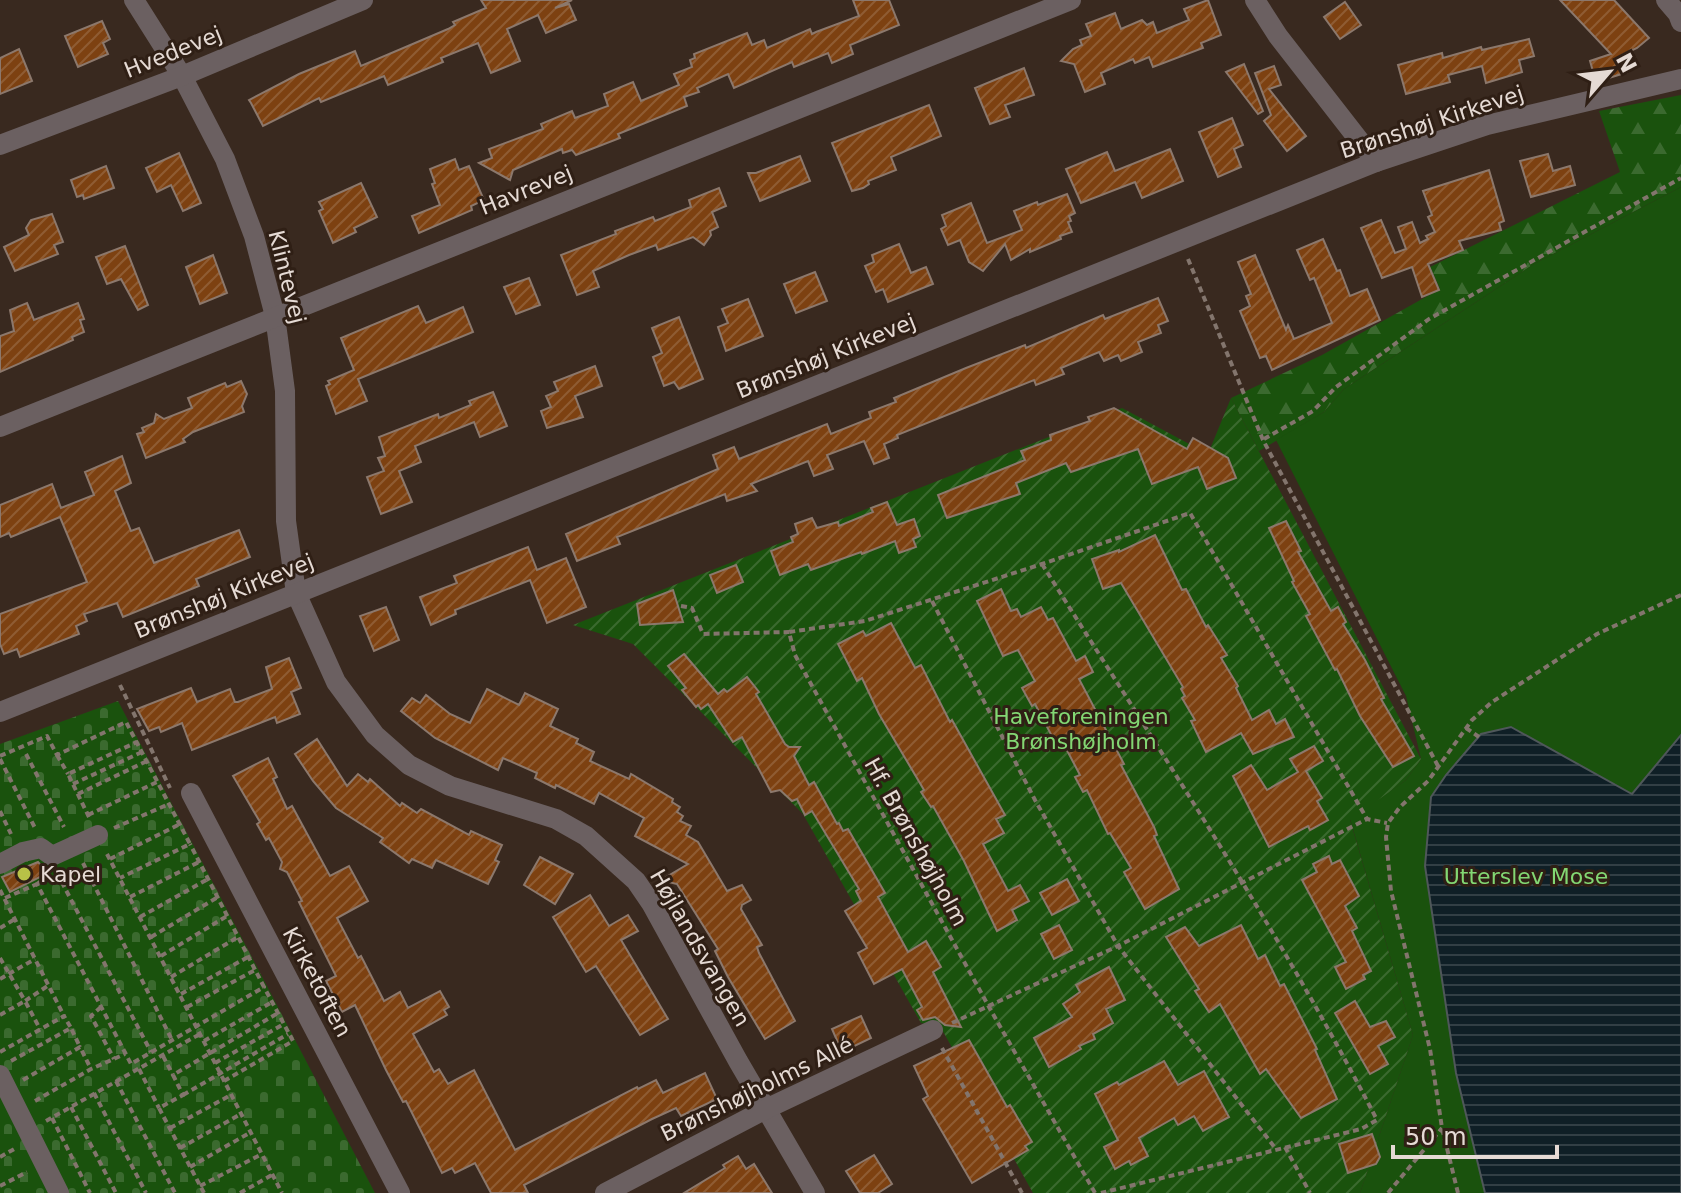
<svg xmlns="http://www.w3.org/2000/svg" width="1681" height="1193" font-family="'DejaVu Sans',sans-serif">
	<defs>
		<pattern id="forest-firs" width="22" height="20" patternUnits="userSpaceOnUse" patternTransform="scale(2)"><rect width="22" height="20" fill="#1a520d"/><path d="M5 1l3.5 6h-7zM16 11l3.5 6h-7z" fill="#3b6a2f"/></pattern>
		<pattern id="cemetery-stones" width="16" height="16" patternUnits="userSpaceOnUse" patternTransform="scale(2)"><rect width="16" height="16" fill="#1a520d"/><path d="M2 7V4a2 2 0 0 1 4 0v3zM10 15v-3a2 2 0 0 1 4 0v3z" fill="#3b6a2f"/></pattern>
		<pattern id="garden-furrows" width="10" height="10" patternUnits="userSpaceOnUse" patternTransform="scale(2)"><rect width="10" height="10" fill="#1a520d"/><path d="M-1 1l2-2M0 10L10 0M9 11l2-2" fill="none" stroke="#3b6a2f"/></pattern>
		<pattern id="water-rules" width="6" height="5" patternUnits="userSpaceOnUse" patternTransform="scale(2)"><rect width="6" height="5" fill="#0f1f26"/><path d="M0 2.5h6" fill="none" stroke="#323f45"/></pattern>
		<pattern id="building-hatch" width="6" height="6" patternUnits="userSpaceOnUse" patternTransform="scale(2)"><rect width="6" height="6" fill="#7d4111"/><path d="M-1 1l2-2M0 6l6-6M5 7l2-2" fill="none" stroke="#8f5c33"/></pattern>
	</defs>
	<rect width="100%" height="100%" fill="#39291f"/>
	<polygon fill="url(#forest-firs)" points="1681,95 1681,187 1534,264 1344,389 1324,412 1259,451 1231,398 1322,355 1440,289 1430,267 1620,172 1599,111"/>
	<polygon fill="url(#cemetery-stones)" points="118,701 375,1193 0,1193 0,744"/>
	<polygon fill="#1a520d" points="1681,187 1681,1193 1360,1193 1413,1035 1350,819 1406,780 1421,759 1406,696 1276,440 1324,412 1344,389 1534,264"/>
	<polygon fill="url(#garden-furrows)" points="1231,398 1421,759 1406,780 1350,820 1413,1035 1360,1193 1033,1193 940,1026 921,1023 803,814 633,644 573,625 1122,408 1208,454"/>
	<polygon fill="url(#water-rules)" stroke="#4f575a" stroke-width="2" points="1511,727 1632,794 1681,735 1681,1193 1485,1193 1456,1073 1425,866 1431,797 1446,775 1481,734"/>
	<g fill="url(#building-hatch)" stroke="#8c786c" stroke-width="2">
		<polygon points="481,0 572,0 555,8 569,4 576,20 546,33 538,15 507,29 520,61 491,73 478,43 441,58 443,62 388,85 384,76 321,102 319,98 263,126 251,103 249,100 299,74 355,51 361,66 448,29 455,25 453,22 486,8"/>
		<polygon points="853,0 889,0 899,25 850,45 853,54 832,63 828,53 794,67 792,62 734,88 728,74 697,88 699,92 684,97 687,106 618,134 620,138 576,155 572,150 563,153 562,149 513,170 510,180 479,163 492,158 489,149 543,129 541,124 572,111 575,118 608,106 604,94 633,82 641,101 679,85 674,74 692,67 690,60 695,58 694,54 747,33 752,45 764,40 767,48 810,29 812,34 816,32 859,16"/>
		<polygon points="1208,0 1221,35 1201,43 1203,48 1153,67 1149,57 1135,63 1133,59 1101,73 1105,84 1085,92 1074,64 1061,61 1073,49 1082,45 1080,40 1091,36 1086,24 1115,13 1121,29 1142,20 1147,25 1153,22 1157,33 1189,20 1184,9"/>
		<polygon points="1560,0 1614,0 1649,38 1637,48 1622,55 1628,72 1596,82 1590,61 1611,54"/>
		<polygon points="1345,2 1361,25 1340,39 1324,17"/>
		<polygon points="102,21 110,39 103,43 108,54 78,67 65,36"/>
		<polygon points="1529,39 1534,56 1519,60 1522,72 1486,83 1482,66 1448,75 1450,82 1406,94 1398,65 1442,53 1443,58 1481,47 1482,50"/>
		<polygon points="19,49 32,81 0,94 0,58"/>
		<polygon points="1244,64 1263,111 1258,114 1226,72"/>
		<polygon points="1274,66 1281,85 1269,89 1306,136 1287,151 1264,121 1271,115 1255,73"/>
		<polygon points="1024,68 1034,95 1005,105 1010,117 990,124 975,88"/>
		<polygon points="929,105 941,136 891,157 896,170 868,181 869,184 863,188 852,191 832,143"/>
		<polygon points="1232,118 1243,145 1234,149 1241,167 1218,177 1199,132"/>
		<polygon points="1170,149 1183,181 1142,198 1135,182 1081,203 1066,169 1107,152 1115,171"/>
		<polygon points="179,153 201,203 183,211 171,185 157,192 146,168"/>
		<polygon points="1548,154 1553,171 1570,166 1575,185 1531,197 1520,161"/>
		<polygon points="800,156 810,181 760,201 748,173 756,173"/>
		<polygon points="455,159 459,170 469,166 484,200 471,206 472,210 419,233 412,216 440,205 432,184 435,183 430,169"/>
		<polygon points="106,166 114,188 84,199 83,195 77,197 71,180"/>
		<polygon points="1489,170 1504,221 1499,223 1501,230 1459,241 1463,250 1428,264 1439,290 1422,297 1412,267 1382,278 1361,228 1381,220 1395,253 1406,249 1398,227 1412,222 1420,243 1428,239 1426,236 1435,232 1428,217 1432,215 1423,191"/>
		<polygon points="361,183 377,217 354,228 356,232 333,243 319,211 323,209 319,202"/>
		<polygon points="719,188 726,206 712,212 718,227 710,231 711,235 704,245 693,237 658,250 656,245 629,255 593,271 599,287 577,295 561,255 616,234 615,231 653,217 655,221 691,207 689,200"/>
		<polygon points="1067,194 1075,213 1069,216 1071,221 1068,222 1072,232 1060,236 1061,239 1030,252 1030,249 1011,260 1005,244 983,271 969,262 960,240 948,245 941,229 946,226 942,215 971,203 987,243 1022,230 1014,211 1037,202 1038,205"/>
		<polygon points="52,214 63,242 54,245 58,254 15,271 4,247 29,235 26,228 31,220"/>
		<polygon points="1323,239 1337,271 1340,270 1350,296 1367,289 1380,320 1272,370 1266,356 1260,358 1240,311 1250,306 1246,296 1251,294 1238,262 1255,255 1286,330 1288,325 1294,339 1332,323 1314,278 1310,280 1297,250"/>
		<polygon points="899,244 911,273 926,267 933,284 888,302 883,289 876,292 865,266 874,262 872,255"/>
		<polygon points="125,246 148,305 138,310 121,279 107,284 96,257"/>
		<polygon points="213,255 227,293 200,304 186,267"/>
		<polygon points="815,272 827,301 796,313 784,284"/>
		<polygon points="529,278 540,305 516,314 504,287"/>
		<polygon points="1158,298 1168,321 1158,325 1161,333 1138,342 1142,352 1121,361 1118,355 1104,361 1099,352 1061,368 1064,374 1036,385 1034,380 897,435 898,438 884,444 889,458 874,464 864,441 827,455 833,469 814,476 808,461 751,484 757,491 727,501 725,494 617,537 620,544 577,561 566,534 718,469 713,455 734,447 739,459 827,424 831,434 871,418 869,412 896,402 894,398 966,368 1025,345 1026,348 1103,315 1105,319"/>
		<polygon points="748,299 763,336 726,351 718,327 728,323 722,309"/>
		<polygon points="27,303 34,320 78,303 84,319 80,320 84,332 72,337 73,340 0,372 0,336 14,331 10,310"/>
		<polygon points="418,306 426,323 463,307 473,332 358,379 367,401 336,414 326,386 330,384 328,381 354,370 341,338"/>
		<polygon points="679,317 703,379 679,389 674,382 664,386 653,357 662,353 652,328"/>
		<polygon points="595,366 602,386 575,396 583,417 547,428 541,411 551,407 546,396 558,391 554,382"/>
		<polygon points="241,381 247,394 242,406 244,412 193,432 183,439 185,442 146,458 137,434 144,432 142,428 154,423 156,414 164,419 192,408 188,398 225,383 227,387"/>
		<polygon points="493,392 507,426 480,437 474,422 415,446 421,462 399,471 412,502 381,514 367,477 384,471 378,458 385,456 379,437 438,414 439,418 471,405 469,401"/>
		<polygon points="1114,408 1187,449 1193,438 1228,458 1236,478 1207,489 1198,467 1152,484 1138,449 1071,472 1066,463 1016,483 1020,494 1017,495 947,518 938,495 1025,460 1021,451 1051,440 1050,435 1090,421 1088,417"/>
		<polygon points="122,456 131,483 115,491 131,531 139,528 154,563 239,530 250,557 196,579 199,586 123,617 117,603 84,614 87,621 76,626 79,634 20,657 17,649 4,654 0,644 0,614 87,582 60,517 11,537 9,533 0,537 0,505 52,484 61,508 94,495 85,472"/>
		<polygon points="887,502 897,525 914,519 920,536 913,539 916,547 899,553 895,541 862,554 861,552 811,570 808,564 780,575 771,551 793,542 791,537 798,534 795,524 812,518 817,528 838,522 839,526 873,512 871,508"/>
		<polygon points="1286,521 1301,551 1298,552 1331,611 1338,607 1346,622 1343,624 1365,660 1384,698 1381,699 1414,756 1393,767 1360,716 1337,669 1335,670 1306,616 1310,614 1292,582 1294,581 1269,528"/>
		<polygon points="1155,535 1182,590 1186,589 1206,627 1208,625 1227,655 1221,658 1238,686 1236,688 1252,720 1269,710 1276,724 1285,719 1294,737 1253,754 1241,733 1206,752 1191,721 1195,720 1182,698 1185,696 1181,689 1183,687 1121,583 1103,589 1092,559 1119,550 1119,552"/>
		<polygon points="528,547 537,570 566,558 586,607 547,623 530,580 455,610 456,614 431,625 420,597 457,583 454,576"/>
		<polygon points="736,565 743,582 717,593 710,575"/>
		<polygon points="1001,589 1011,611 1017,609 1021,617 1041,607 1048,620 1053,618 1076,661 1085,656 1093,672 1079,679 1124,764 1121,765 1154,827 1157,835 1154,836 1179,889 1145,909 1124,872 1131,868 1110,833 1108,834 1087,790 1083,792 1075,777 1080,775 1061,739 1055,742 1035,704 1032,706 1022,688 1035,681 1018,650 1003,656 977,601"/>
		<polygon points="673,590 683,622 640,625 637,604"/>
		<polygon points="386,607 399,640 374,651 360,616"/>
		<polygon points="891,623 915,668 921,665 950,722 952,720 1005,815 996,819 1004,833 983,844 1008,891 1020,885 1029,901 1012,910 1017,920 997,931 964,861 933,806 931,807 921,792 924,790 879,714 862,678 857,681 838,644 863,631 866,636"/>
		<polygon points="684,654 718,694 724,689 727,692 747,677 759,692 756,694 785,744 789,747 800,747 794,756 809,785 814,782 837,824 839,823 843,831 848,829 885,893 878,897 908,952 926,941 941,967 933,972 961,1027 945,1025 935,1017 923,1020 917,1010 922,1007 902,969 874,984 858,953 867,948 845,911 861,901 856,891 859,889 812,811 805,815 797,799 792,801 780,790 771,792 742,737 733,742 708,704 701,709 698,705 696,707 682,690 686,688 668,666"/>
		<polygon points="289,658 301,688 291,692 300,714 277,723 275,717 192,750 182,723 161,732 159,727 149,731 137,709 191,688 197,702 230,689 235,702 238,702 272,689 266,667"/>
		<polygon points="487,689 519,705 525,693 558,709 550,726 578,739 576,743 594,752 590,761 629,779 631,774 673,799 672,802 680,807 677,812 683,816 680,821 691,826 686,835 698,842 727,891 742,885 751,900 742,905 741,909 762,945 757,947 759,953 795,1021 765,1039 728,977 715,951 718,949 677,884 661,880 688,864 635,836 644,818 599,793 594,804 556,785 555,788 535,778 537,773 503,758 498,770 435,738 401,711 412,698 420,703 426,695 450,714 470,723"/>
		<polygon points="317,739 347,786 358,774 368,782 370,779 400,806 402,803 417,813 421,809 469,835 471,831 502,845 495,860 499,862 488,884 436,860 432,868 412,859 409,863 380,842 383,838 336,808 313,781 295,754"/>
		<polygon points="1314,746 1323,761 1306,771 1322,798 1317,801 1328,820 1310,830 1308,826 1269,847 1233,776 1251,765 1267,790 1298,772 1290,759"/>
		<polygon points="268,758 277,777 273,779 287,809 292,806 330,876 349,866 368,901 337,918 358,958 361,956 384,1001 400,992 408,1008 440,991 449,1007 444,1010 447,1015 413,1034 434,1072 439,1069 448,1084 474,1070 515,1150 637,1087 638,1089 656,1080 663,1093 705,1073 717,1099 681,1116 676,1108 652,1119 524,1185 528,1193 491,1193 475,1163 455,1173 452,1168 442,1173 406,1101 403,1102 386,1070 355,1005 342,1012 326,981 336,976 299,902 302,901 287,872 280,869 282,862 269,838 266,840 257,824 260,822 233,776"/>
		<polygon points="1329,856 1332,864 1340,860 1359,896 1345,906 1357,928 1352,931 1371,971 1363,975 1365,979 1346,989 1335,967 1346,962 1302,880 1317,872 1313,864"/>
		<polygon points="540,857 573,874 555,904 524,885"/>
		<polygon points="38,862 48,873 10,892 2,877"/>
		<polygon points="1067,879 1079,901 1052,915 1040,893"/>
		<polygon points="590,895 609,926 628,915 638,931 621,940 668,1019 640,1035 596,966 586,972 553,917"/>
		<polygon points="1059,925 1072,950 1054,959 1041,934"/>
		<polygon points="1241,925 1258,959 1265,955 1280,986 1284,984 1317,1049 1315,1050 1337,1099 1301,1118 1266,1069 1260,1074 1220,1004 1209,1012 1195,991 1199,989 1166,937 1185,927 1199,946"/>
		<polygon points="1109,967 1125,1000 1106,1009 1113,1023 1093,1034 1095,1039 1079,1046 1081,1049 1049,1067 1034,1038 1072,1017 1063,1004 1080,992 1076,985"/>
		<polygon points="1355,1001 1370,1027 1386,1021 1395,1037 1378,1046 1388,1064 1370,1074 1335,1013"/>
		<polygon points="861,1016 871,1038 842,1052 832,1029"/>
		<polygon points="969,1040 1007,1107 1010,1105 1032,1142 1025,1146 1028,1150 972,1183 923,1099 928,1096 914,1066"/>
		<polygon points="1164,1061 1178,1085 1204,1071 1229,1117 1203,1131 1194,1116 1178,1125 1174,1118 1139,1138 1148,1156 1131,1165 1129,1161 1115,1169 1104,1147 1118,1140 1095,1094 1117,1082 1119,1085"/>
		<polygon points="1372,1134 1380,1157 1376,1164 1348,1173 1339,1144"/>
		<polygon points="874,1155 892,1184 878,1193 860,1193 846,1171"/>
		<polygon points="738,1156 746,1169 754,1164 772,1193 684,1193 725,1168 723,1165"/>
	</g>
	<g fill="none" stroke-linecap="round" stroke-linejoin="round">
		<g stroke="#83756d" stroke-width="4" stroke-dasharray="6 4" stroke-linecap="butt">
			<polyline points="1188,259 1263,440 1438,766"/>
			<polyline points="1264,439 1313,411 1336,387 1429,319 1681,178"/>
			<path d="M1042,564C1157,747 1278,928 1377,1120L1361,1129L1101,1193"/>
			<polyline points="932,601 1035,800 1118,946 1276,1149"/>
			<polyline points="681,606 692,608 703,634 789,632"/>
			<polyline points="120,685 170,788"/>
			<polyline points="1466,728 1479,737"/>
			<polyline points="26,754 64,827"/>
			<polyline points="57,755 68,774"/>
			<polyline points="0,756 47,736 57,755 126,722 190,844 120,878"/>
			<polyline points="0,759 35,828"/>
			<polyline points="73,784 142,752"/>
			<polyline points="78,794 147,761"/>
			<polyline points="0,811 11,834"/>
			<polyline points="88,815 157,782"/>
			<polyline points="89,817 68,774 137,742"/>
			<polyline points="114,828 169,804"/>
			<polyline points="107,854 282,1193"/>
			<polyline points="110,859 180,824"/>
			<polyline points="83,863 172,1040"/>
			<polyline points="57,873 151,1052"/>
			<polyline points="48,876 37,884 131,1064 264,987 190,844"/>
			<polyline points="0,890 64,1016"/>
			<polyline points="130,897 199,862"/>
			<polyline points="5,898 37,884"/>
			<polyline points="140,917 208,879"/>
			<polyline points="0,928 15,919"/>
			<polyline points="151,937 218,897"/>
			<polyline points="161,956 227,916"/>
			<polyline points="0,958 25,1001 49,985"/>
			<polyline points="171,977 238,937"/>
			<polyline points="0,979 35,959"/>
			<polyline points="181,994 248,957"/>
			<polyline points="101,1007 91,1016 114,1059"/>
			<polyline points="187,1007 255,970"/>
			<polyline points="0,1015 25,1001 40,1029"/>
			<polyline points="952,1023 1118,946 1367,819 1387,823"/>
			<polyline points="204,1041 272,1002"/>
			<polyline points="942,1048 1022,1193"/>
			<polyline points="0,1052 64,1016 71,1028"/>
			<polyline points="163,1056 173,1075"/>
			<polyline points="11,1061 71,1028 80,1047"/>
			<polyline points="215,1063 284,1024"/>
			<polyline points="139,1069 159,1108"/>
			<polyline points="23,1080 80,1047 91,1069"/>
			<polyline points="116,1081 175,1193"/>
			<polyline points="224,1081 293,1041 264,987"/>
			<polyline points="94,1093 146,1193"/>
			<polyline points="183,1095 288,1034"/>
			<polyline points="35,1101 91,1069 125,1054"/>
			<polyline points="71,1107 116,1193"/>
			<polyline points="52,1118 90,1193"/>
			<polyline points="46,1121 200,1034"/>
			<polyline points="170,1128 231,1095"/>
			<polyline points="1285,1147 1310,1193"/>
			<polyline points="180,1148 241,1114"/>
			<polyline points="0,1157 16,1148"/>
			<polyline points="190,1167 251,1132"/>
			<polyline points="0,1186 27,1172"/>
			<polyline points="200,1186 262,1154"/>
			<polyline points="204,1193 159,1108 183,1095 173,1075 278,1013"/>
			<polyline points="240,1193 272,1175"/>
			<polyline points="1095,1193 989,1007 795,655 789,632 865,621 1042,564 1190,513 1367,819"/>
			<polyline points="1388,1193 1442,1128"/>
			<polyline points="1458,1193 1442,1128 1430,1049 1391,891 1386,837 1388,823 1400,807 1428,781 1472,720 1492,702 1597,634 1681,595"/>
		</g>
		<g stroke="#6b6061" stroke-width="20">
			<polyline points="134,0 182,76 225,159 254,236 275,316 285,391 286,521 296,593 336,682 375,735 409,765 450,786 556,819 586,836 636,881 651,903 738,1061 815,1193"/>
			<polyline points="1255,0 1278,36 1376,162"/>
			<polyline points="1666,0 1678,14 1681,22"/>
			<polyline points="0,145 182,76 363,0"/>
			<polyline points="0,427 1071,0"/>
			<polyline points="0,712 1376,162 1487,125 1681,79"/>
			<polyline points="191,793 400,1193"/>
			<polyline points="0,864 23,852 41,848 52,856 98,835"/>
			<polyline points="0,1075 59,1193"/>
			<polyline points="605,1193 766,1109 933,1030"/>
		</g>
	</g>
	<circle fill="#b8c147" stroke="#2f1f15" stroke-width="3" cx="24" cy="874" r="8"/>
	<g text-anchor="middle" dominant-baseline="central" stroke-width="6" stroke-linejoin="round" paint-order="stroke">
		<g font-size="22" fill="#e5dad4" stroke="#2f1f15">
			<text transform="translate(173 52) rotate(-22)">Hvedevej</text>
			<text transform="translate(1432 122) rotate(-18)">Brønshøj Kirkevej</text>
			<text transform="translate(526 190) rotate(-22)">Havrevej</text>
			<text transform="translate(287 277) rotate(76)">Klintevej</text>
			<text transform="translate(826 356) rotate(-22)">Brønshøj Kirkevej</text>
			<text transform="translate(224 596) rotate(-22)">Brønshøj Kirkevej</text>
			<text transform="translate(916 842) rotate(61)">Hf. Brønshøjholm</text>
			<text transform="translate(700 948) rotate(60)">Højlandsvangen</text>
			<text transform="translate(317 982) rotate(62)">Kirketoften</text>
			<text transform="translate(757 1089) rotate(-26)">Brønshøjholms Allé</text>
		</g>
		<g font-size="22" fill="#83d773" stroke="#2f1f15">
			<text x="1081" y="716">Haveforeningen<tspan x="1081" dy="25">Brønshøjholm</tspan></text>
			<text x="1526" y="876">Utterslev Mose</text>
		</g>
		<g font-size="22" fill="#e5dad4" stroke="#2f1f15" text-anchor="start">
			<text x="40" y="874">Kapel</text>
		</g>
	</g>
	<g transform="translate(1609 72) rotate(62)" stroke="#2f1f15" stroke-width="6" paint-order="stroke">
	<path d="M0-6L14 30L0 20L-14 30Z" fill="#e5dad4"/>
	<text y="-12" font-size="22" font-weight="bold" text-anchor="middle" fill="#e5dad4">N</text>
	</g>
	<path d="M1393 1145v12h164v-12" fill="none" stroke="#e5dad4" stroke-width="4"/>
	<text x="1405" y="1145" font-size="24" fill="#e5dad4" stroke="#2f1f15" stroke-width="6" paint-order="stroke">50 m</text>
</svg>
